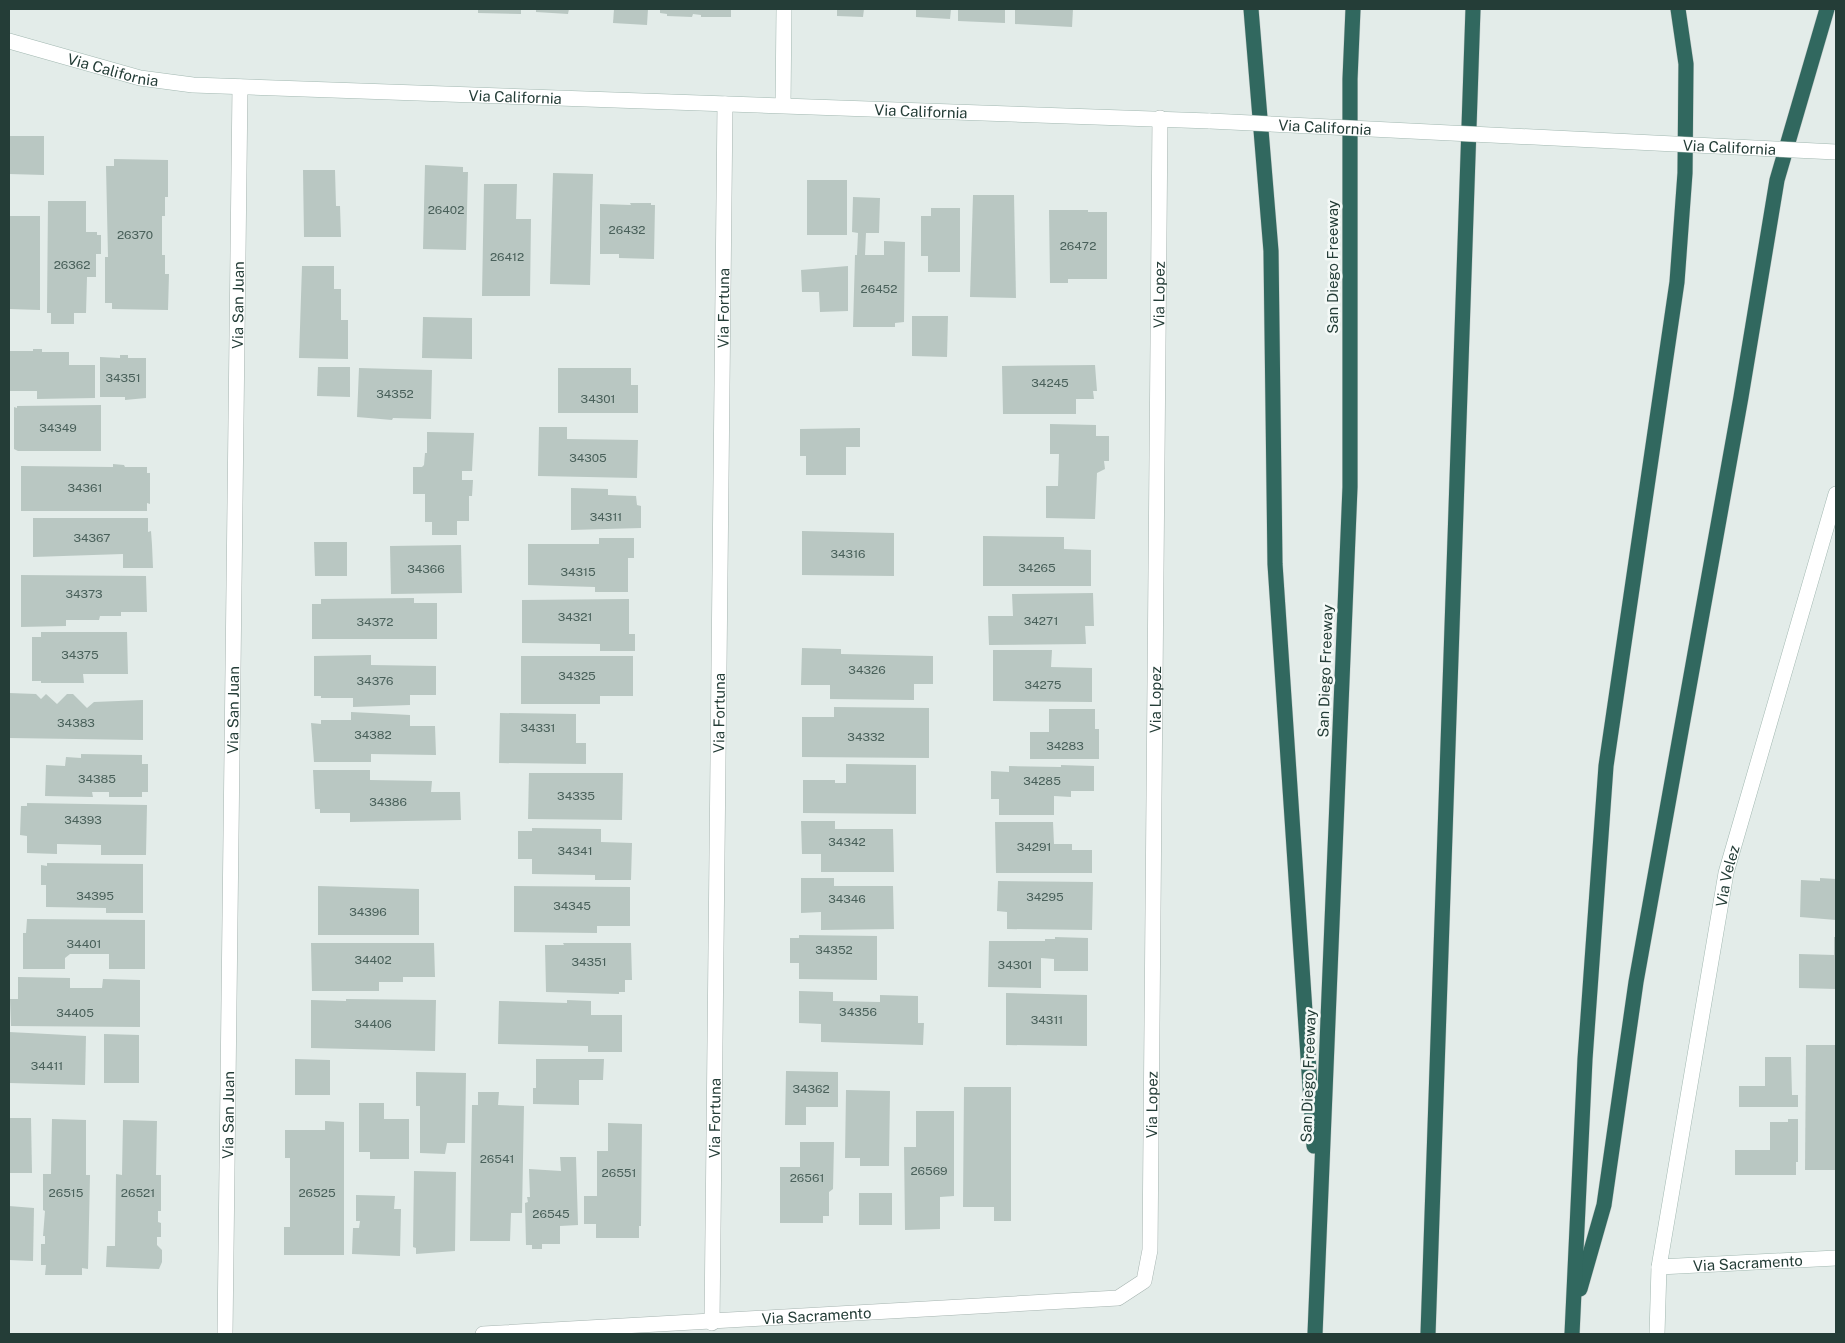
<svg xmlns="http://www.w3.org/2000/svg" width="1845" height="1343" font-family="'Public Sans',sans-serif">
	<rect width="100%" height="100%" fill="#e3ece9"/>
	<g fill="#b9c7c2">
		<polygon points="478,9 521,9 521,14 478,13"/>
		<polygon points="536,9 569,9 568,14 536,12"/>
		<polygon points="614,9 648,9 647,25 613,23"/>
		<polygon points="660,9 731,9 731,17 701,17 701,15 693,14 692,17 667,16 667,14 660,13"/>
		<polygon points="837,9 864,9 863,17 837,16"/>
		<polygon points="916,9 951,9 950,19 916,17"/>
		<polygon points="958,9 1005,9 1005,23 958,21"/>
		<polygon points="1015,9 1073,9 1072,27 1015,24"/>
		<polygon points="9,136 44,136 44,175 9,174"/>
		<polygon points="114,159 168,160 168,197 165,197 165,216 162,216 162,255 165,255 165,274 169,274 168,310 112,309 112,303 105,303 105,257 108,257 106,166 114,166"/>
		<polygon points="425,165 463,167 463,172 468,172 466,250 423,249"/>
		<polygon points="303,170 335,170 336,206 340,206 341,237 304,237"/>
		<polygon points="553,173 593,174 590,285 550,284"/>
		<rect x="807" y="180" width="40" height="55"/>
		<polygon points="484,184 517,184 516,219 531,219 530,296 482,296"/>
		<polygon points="973,195 1014,195 1016,298 970,297"/>
		<polygon points="853,197 880,198 879,233 866,233 865,255 884,255 884,241 905,242 904,322 895,323 895,327 853,327 855,255 857,255 858,233 852,232"/>
		<polygon points="48,201 86,201 86,232 97,232 97,235 101,235 101,254 96,254 96,277 87,277 86,313 74,313 74,324 51,324 51,313 47,313"/>
		<polygon points="630,203 651,203 651,205 655,205 654,259 619,258 619,254 600,254 600,204 631,205"/>
		<polygon points="931,208 960,208 960,272 928,272 928,256 921,256 921,216 931,216"/>
		<polygon points="1049,210 1088,210 1088,212 1107,212 1107,279 1068,279 1068,283 1050,283"/>
		<polygon points="9,216 40,216 40,310 9,309"/>
		<polygon points="302,266 334,266 334,289 341,289 341,320 348,320 348,359 299,358"/>
		<polygon points="848,266 848,311 820,312 819,292 802,292 801,270"/>
		<polygon points="912,316 948,316 947,357 912,356"/>
		<polygon points="423,317 472,318 472,359 422,358"/>
		<polygon points="33,349 42,349 42,352 69,352 69,365 95,365 95,398 37,399 37,391 9,391 9,351 33,351"/>
		<polygon points="120,355 128,355 128,358 146,358 146,398 125,400 125,397 100,397 100,357 120,358"/>
		<polygon points="1095,365 1097,391 1093,391 1094,399 1076,399 1076,414 1003,414 1002,366"/>
		<polygon points="318,367 350,367 350,397 317,396"/>
		<polygon points="359,368 432,370 431,419 393,418 392,420 357,417"/>
		<polygon points="558,368 631,368 631,385 638,385 638,413 558,413"/>
		<polygon points="101,405 101,451 18,451 14,449 14,407 17,408 17,406"/>
		<polygon points="1050,424 1096,425 1096,436 1109,436 1109,461 1104,461 1105,469 1097,473 1095,519 1046,518 1046,486 1058,486 1059,454 1050,454"/>
		<polygon points="539,427 567,427 567,439 638,440 637,478 538,476"/>
		<polygon points="860,428 860,447 846,447 846,475 806,475 806,456 800,456 800,429"/>
		<polygon points="427,432 474,433 472,471 462,471 462,480 473,480 472,496 469,496 469,521 457,521 457,535 432,535 432,522 425,522 425,494 413,494 413,467 422,467 424,465 425,453 427,453"/>
		<polygon points="113,464 124,465 125,467 147,467 147,473 150,473 150,504 147,503 147,511 21,511 21,466 113,467"/>
		<polygon points="571,488 608,489 608,495 636,496 637,505 641,506 641,528 571,530"/>
		<polygon points="33,518 148,518 148,532 151,531 152,545 153,568 123,568 123,554 33,557"/>
		<polygon points="802,531 894,533 894,576 802,575"/>
		<polygon points="983,536 1064,537 1064,549 1091,550 1091,586 983,586"/>
		<polygon points="599,538 634,538 634,558 628,558 628,592 595,592 595,587 528,585 528,544 599,544"/>
		<polygon points="314,542 347,542 347,576 315,576"/>
		<polygon points="461,545 462,593 391,594 390,546"/>
		<polygon points="21,575 146,576 147,612 121,612 121,616 100,616 99,620 66,620 66,626 21,627"/>
		<polygon points="1093,593 1094,626 1085,626 1086,644 989,645 988,616 1013,616 1012,594"/>
		<polygon points="414,598 414,603 437,603 437,639 312,639 312,604 321,604 321,599"/>
		<polygon points="629,599 629,634 635,634 635,651 600,651 600,644 522,643 522,600"/>
		<polygon points="41,632 127,632 128,674 83,674 84,683 41,683 41,681 32,681 32,637 41,637"/>
		<polygon points="802,648 841,649 841,654 933,656 933,684 914,684 914,700 830,699 830,685 801,685"/>
		<polygon points="993,650 1052,650 1051,667 1092,668 1092,702 993,701"/>
		<polygon points="371,655 371,665 436,666 436,695 410,695 410,705 353,707 353,698 321,698 321,696 314,696 314,656"/>
		<polygon points="521,656 633,656 633,696 600,696 600,704 521,704"/>
		<polygon points="9,693 36,694 41,699 46,694 57,704 67,694 73,694 87,708 94,702 143,700 143,740 9,738"/>
		<polygon points="834,707 929,708 929,758 802,757 802,717 834,717"/>
		<polygon points="1049,709 1095,709 1095,729 1099,729 1099,759 1030,759 1030,732 1049,732"/>
		<polygon points="351,712 410,715 410,726 435,726 436,755 371,754 371,762 314,762 311,723 321,724 321,720 351,720"/>
		<polygon points="500,713 576,714 576,743 586,743 586,764 499,763"/>
		<polygon points="81,754 142,755 142,764 148,764 148,792 142,792 142,797 109,797 109,792 92,792 93,797 45,796 46,765 65,766 66,757 81,758"/>
		<polygon points="846,764 916,765 916,814 803,813 803,780 835,780 835,783 846,783"/>
		<polygon points="1061,765 1094,766 1094,791 1071,791 1071,797 1054,796 1054,815 999,815 999,799 991,799 991,771 1009,772 1009,766 1061,767"/>
		<polygon points="313,770 370,770 370,780 432,781 431,792 460,792 461,820 350,822 350,813 320,813 320,809 315,809"/>
		<polygon points="529,773 623,773 622,820 528,819"/>
		<polygon points="27,803 147,805 146,855 101,855 101,845 57,844 57,854 27,853 27,836 20,835 21,806 27,806"/>
		<polygon points="801,821 835,821 835,829 893,829 894,872 821,872 821,854 802,854"/>
		<polygon points="995,822 1053,822 1054,844 1072,844 1072,850 1092,850 1092,873 996,873"/>
		<polygon points="532,828 601,829 601,842 632,843 631,880 595,880 595,875 532,874 532,859 518,859 518,831 532,831"/>
		<polygon points="47,863 143,864 143,913 106,913 106,908 46,907 46,885 41,885 41,865 47,866"/>
		<polygon points="801,878 834,878 834,886 893,886 894,929 821,930 821,912 801,913"/>
		<polygon points="1820,878 1836,879 1836,920 1800,917 1801,880 1820,881"/>
		<polygon points="998,881 1093,882 1092,930 1007,929 1007,912 997,911"/>
		<polygon points="318,886 419,889 419,935 318,935"/>
		<polygon points="514,886 630,887 630,926 597,926 597,933 514,932"/>
		<polygon points="27,919 145,920 145,969 109,969 109,954 70,954 65,958 65,969 23,969 23,933 26,933"/>
		<polygon points="799,935 877,936 877,980 799,979 799,963 790,963 790,938 799,938"/>
		<polygon points="1055,937 1088,938 1088,971 1054,971 1054,959 1041,958 1041,988 988,987 989,941 1045,941 1045,939 1055,939"/>
		<polygon points="1834,937 1836,937 1836,989 1799,988 1799,954 1834,955"/>
		<polygon points="311,943 434,943 435,977 403,977 403,982 379,982 379,991 312,991"/>
		<polygon points="563,943 631,943 632,980 625,980 625,992 619,992 619,994 546,992 545,945 564,945"/>
		<polygon points="18,977 70,978 70,988 102,988 103,979 140,980 140,1027 11,1026 10,999 18,999"/>
		<polygon points="799,991 833,992 833,1001 880,1002 880,995 918,996 918,1023 924,1023 923,1045 821,1042 821,1024 799,1023"/>
		<polygon points="1006,993 1087,995 1087,1046 1006,1045"/>
		<polygon points="346,999 436,1000 435,1051 311,1048 311,1000 346,1001"/>
		<polygon points="567,1000 591,1001 591,1015 622,1015 622,1052 588,1052 588,1046 498,1044 499,1001 567,1003"/>
		<polygon points="9,1032 86,1036 85,1085 9,1083"/>
		<polygon points="104,1034 139,1035 139,1083 104,1083"/>
		<polygon points="1806,1045 1836,1045 1836,1170 1805,1170"/>
		<polygon points="1765,1057 1791,1057 1792,1095 1798,1095 1798,1107 1739,1107 1739,1086 1765,1086"/>
		<polygon points="295,1059 330,1060 330,1095 295,1095"/>
		<polygon points="536,1059 604,1059 603,1080 579,1080 579,1105 533,1104 533,1088 536,1088"/>
		<polygon points="786,1071 838,1072 838,1107 806,1107 806,1125 785,1125"/>
		<polygon points="416,1072 466,1073 465,1143 447,1143 445,1154 420,1153 420,1106 416,1106"/>
		<polygon points="964,1087 1011,1087 1011,1221 994,1221 994,1207 963,1207"/>
		<polygon points="846,1090 890,1091 889,1166 860,1166 860,1158 845,1158"/>
		<polygon points="478,1092 499,1092 498,1105 524,1106 522,1213 511,1213 510,1241 470,1241 472,1105 478,1105"/>
		<polygon points="359,1103 384,1103 384,1119 409,1119 409,1159 370,1159 370,1152 359,1152"/>
		<polygon points="916,1111 954,1111 954,1196 940,1197 940,1229 905,1230 904,1147 916,1147"/>
		<polygon points="9,1118 31,1118 32,1173 9,1173"/>
		<polygon points="52,1119 86,1120 86,1175 90,1175 88,1269 82,1268 82,1275 45,1275 46,1265 41,1265 41,1244 45,1244 45,1236 43,1236 45,1211 43,1210 43,1174 51,1174"/>
		<polygon points="1788,1119 1798,1119 1798,1162 1796,1162 1796,1175 1735,1175 1735,1150 1770,1150 1770,1122 1788,1122"/>
		<polygon points="123,1120 157,1121 156,1175 161,1175 161,1211 158,1211 158,1222 161,1223 161,1237 157,1237 157,1245 162,1250 162,1262 159,1269 106,1267 107,1246 115,1246 116,1174 122,1175"/>
		<polygon points="325,1121 344,1122 344,1255 284,1255 284,1227 290,1227 290,1158 285,1158 285,1130 325,1130"/>
		<polygon points="608,1123 642,1124 641,1226 639,1226 639,1238 596,1238 596,1224 584,1224 584,1196 597,1196 597,1151 608,1151"/>
		<polygon points="800,1142 834,1142 833,1189 829,1192 829,1216 823,1216 823,1223 780,1223 780,1167 800,1167"/>
		<polygon points="560,1157 576,1157 578,1225 560,1226 560,1244 542,1244 542,1249 532,1249 532,1245 526,1245 525,1203 528,1202 527,1197 530,1197 529,1169 561,1171"/>
		<polygon points="414,1171 456,1172 455,1251 416,1254 416,1248 413,1247"/>
		<rect x="859" y="1193" width="33" height="32"/>
		<polygon points="356,1195 395,1196 394,1209 401,1209 400,1256 352,1254 353,1228 359,1228 360,1221 356,1221"/>
		<polygon points="9,1206 34,1208 33,1261 9,1260"/>
	</g>
	<g fill="none" stroke-linecap="round" stroke-linejoin="round">
		<defs>
			<g id="street">
				<path id="s1" d="M712,1323L725,104"/>
				<path id="s2" d="M225,1334L240,87"/>
				<path id="s3" d="M483,1334L1118,1298L1144,1281L1150,1250L1160,118"/>
			</g>
			<g id="secondary">
				<path id="s4" d="M9,41L140,78L193,85L1210,121"/>
				<polyline points="783,105 784,9"/>
				<path id="s5" d="M1659,1267L1836,1258"/>
				<path id="s6" d="M1657,1334L1659,1267L1726,873L1836,494"/>
			</g>
			<g id="highway">
				<polyline points="1251,9 1271,251 1275,564 1314,1146"/>
				<polyline points="1580,1289 1604,1205 1636,982 1741,397 1777,180 1827,9"/>
				<polyline points="1315,1334 1350,487 1350,79 1353,9"/>
				<polyline points="1428,1334 1473,9"/>
				<polyline points="1572,1334 1585,1059 1606,766 1677,282 1685,173 1686,64 1678,9"/>
			</g>
		</defs>
		<use href="#street" stroke="#a6b4b0" stroke-width="16"/>
		<use href="#secondary" stroke="#a2b8b1" stroke-width="16"/>
		<use href="#highway" stroke="#c2c9c7" stroke-width="16"/>
		<use href="#street" stroke="#fff" stroke-width="15"/>
		<use href="#secondary" stroke="#fff" stroke-width="15"/>
		<use href="#highway" stroke="#31685f" stroke-width="15"/>
		<defs>
			<g id="secondary-bridge">
				<path id="s7" d="M1210,121L1836,152"/>
			</g>
		</defs>
		<use href="#secondary-bridge" stroke="#a2b8b1" stroke-width="16" stroke-linecap="butt"/>
		<use href="#secondary-bridge" stroke="#fff" stroke-width="15"/>
	</g>
	<g text-anchor="middle" dominant-baseline="central" stroke-width="5" stroke-linejoin="round" paint-order="stroke">
		<g font-size="12" fill="#49605a">
			<text x="446" y="210">26402</text>
			<text x="627" y="230">26432</text>
			<text x="135" y="235">26370</text>
			<text x="1078" y="246">26472</text>
			<text x="507" y="257">26412</text>
			<text x="72" y="265">26362</text>
			<text x="879" y="289">26452</text>
			<text x="123" y="378">34351</text>
			<text x="1050" y="383">34245</text>
			<text x="395" y="394">34352</text>
			<text x="598" y="399">34301</text>
			<text x="58" y="428">34349</text>
			<text x="588" y="458">34305</text>
			<text x="85" y="488">34361</text>
			<text x="606" y="517">34311</text>
			<text x="92" y="538">34367</text>
			<text x="848" y="554">34316</text>
			<text x="1037" y="568">34265</text>
			<text x="426" y="569">34366</text>
			<text x="578" y="572">34315</text>
			<text x="84" y="594">34373</text>
			<text x="575" y="617">34321</text>
			<text x="1041" y="621">34271</text>
			<text x="375" y="622">34372</text>
			<text x="80" y="655">34375</text>
			<text x="867" y="670">34326</text>
			<text x="577" y="676">34325</text>
			<text x="375" y="681">34376</text>
			<text x="1043" y="685">34275</text>
			<text x="76" y="723">34383</text>
			<text x="538" y="728">34331</text>
			<text x="373" y="735">34382</text>
			<text x="866" y="737">34332</text>
			<text x="1065" y="746">34283</text>
			<text x="97" y="779">34385</text>
			<text x="1042" y="781">34285</text>
			<text x="576" y="796">34335</text>
			<text x="388" y="802">34386</text>
			<text x="83" y="820">34393</text>
			<text x="847" y="842">34342</text>
			<text x="1034" y="847">34291</text>
			<text x="575" y="851">34341</text>
			<text x="95" y="896">34395</text>
			<text x="1045" y="897">34295</text>
			<text x="847" y="899">34346</text>
			<text x="572" y="906">34345</text>
			<text x="368" y="912">34396</text>
			<text x="84" y="944">34401</text>
			<text x="834" y="950">34352</text>
			<text x="373" y="960">34402</text>
			<text x="589" y="962">34351</text>
			<text x="1015" y="965">34301</text>
			<text x="858" y="1012">34356</text>
			<text x="75" y="1013">34405</text>
			<text x="1047" y="1020">34311</text>
			<text x="373" y="1024">34406</text>
			<text x="47" y="1066">34411</text>
			<text x="811" y="1089">34362</text>
			<text x="497" y="1159">26541</text>
			<text x="929" y="1171">26569</text>
			<text x="619" y="1173">26551</text>
			<text x="807" y="1178">26561</text>
			<text x="66" y="1193">26515</text>
			<text x="138" y="1193">26521</text>
			<text x="317" y="1193">26525</text>
			<text x="551" y="1214">26545</text>
		</g>
		<g font-size="15" fill="#243d37" stroke="#f4f9f7">
			<text stroke="none"><textPath href="#s4" startOffset="108">Via California</textPath></text>
			<text stroke="none"><textPath href="#s4" startOffset="512">Via California</textPath></text>
			<text stroke="none"><textPath href="#s4" startOffset="918">Via California</textPath></text>
			<text stroke="none"><textPath href="#s7" startOffset="115">Via California</textPath></text>
			<text stroke="none"><textPath href="#s7" startOffset="520">Via California</textPath></text>
			<text transform="translate(1332 267) rotate(-90)">San Diego Freeway</text>
			<text stroke="none"><textPath href="#s3" startOffset="1654">Via Lopez</textPath></text>
			<text stroke="none"><textPath href="#s2" startOffset="1029">Via San Juan</textPath></text>
			<text stroke="none"><textPath href="#s1" startOffset="1015">Via Fortuna</textPath></text>
			<text transform="translate(1325 671) rotate(-88)">San Diego Freeway</text>
			<text stroke="none"><textPath href="#s3" startOffset="1249">Via Lopez</textPath></text>
			<text stroke="none"><textPath href="#s2" startOffset="624">Via San Juan</textPath></text>
			<text stroke="none"><textPath href="#s1" startOffset="610">Via Fortuna</textPath></text>
			<text stroke="none"><textPath href="#s6" startOffset="464">Via Velez</textPath></text>
			<text transform="translate(1308 1076) rotate(-88)">San Diego Freeway</text>
			<text stroke="none"><textPath href="#s3" startOffset="844">Via Lopez</textPath></text>
			<text stroke="none"><textPath href="#s2" startOffset="219">Via San Juan</textPath></text>
			<text stroke="none"><textPath href="#s1" startOffset="205">Via Fortuna</textPath></text>
			<text stroke="none"><textPath href="#s5" startOffset="89">Via Sacramento</textPath></text>
			<text stroke="none"><textPath href="#s3" startOffset="334">Via Sacramento</textPath></text>
		</g>
	</g>
	<rect width="1845" height="1343" fill="none" stroke="#243d37" stroke-width="20"/>
</svg>
